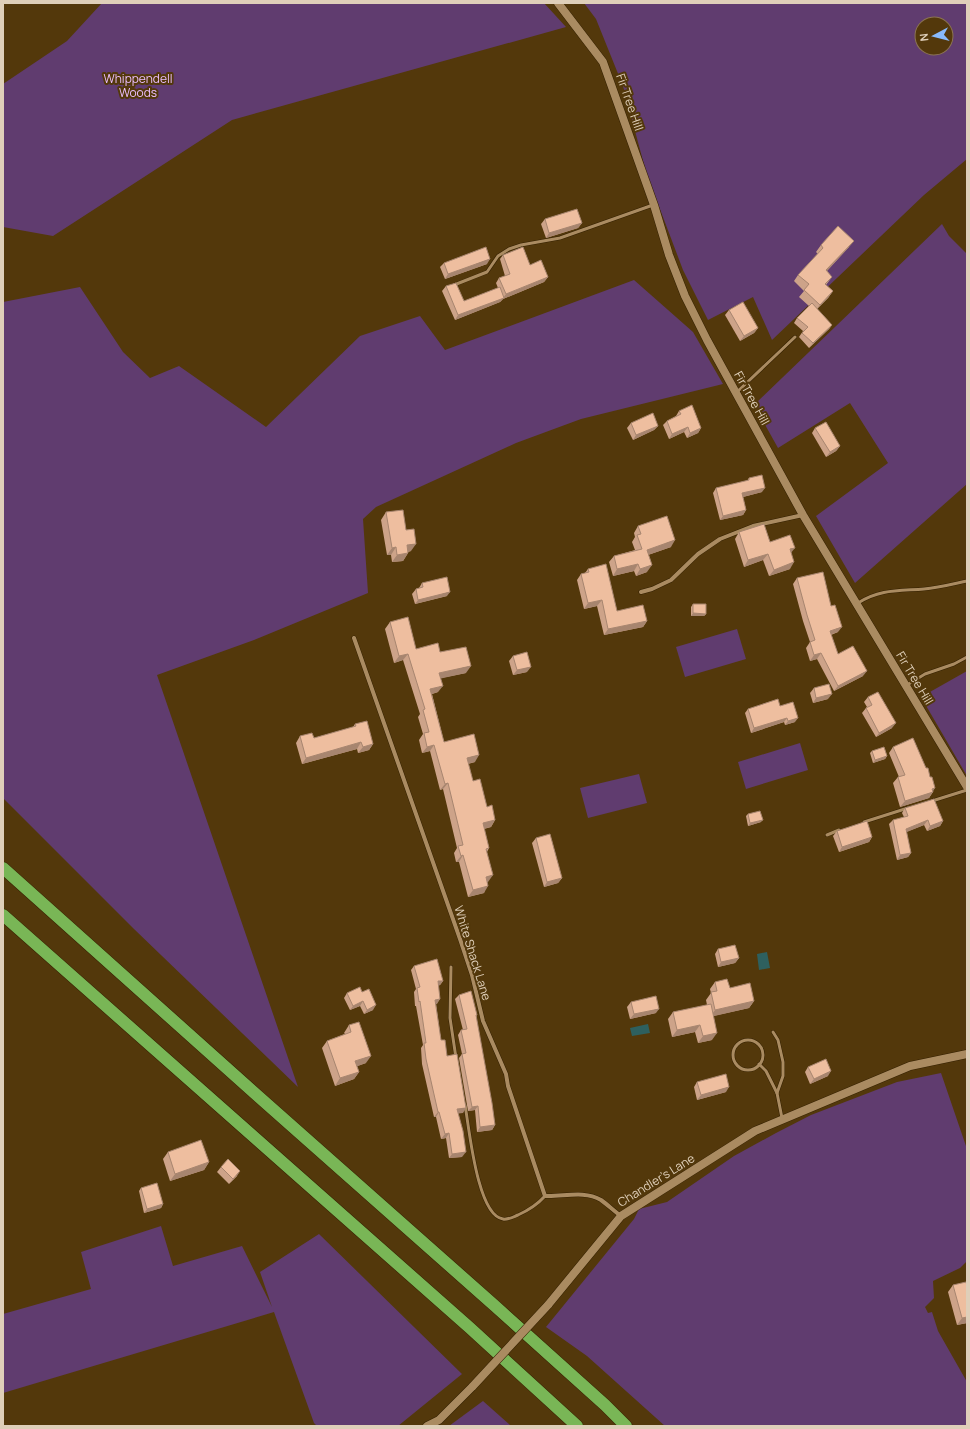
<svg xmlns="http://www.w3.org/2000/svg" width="970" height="1429" font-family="Manrope,sans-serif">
	<rect width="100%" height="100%" fill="#53380b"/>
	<g fill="#603c6f" fill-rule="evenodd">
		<polygon points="102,3 544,3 566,27 232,120 53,236 3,227 3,84 67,41"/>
		<path d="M584,3H967V159L924,195L772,340L753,297L708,320L683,270L646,172L623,86L596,19ZM922,24H946V48H922Z"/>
		<polygon points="942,224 949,236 967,254 967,484 855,583 816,516 888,463 850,403 778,448 754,405"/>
		<polygon points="634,280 693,332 723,384 581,419 516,443 376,507 363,519 368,593 254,640 157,675 298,1087 134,929 3,798 3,302 80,287 123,352 150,378 179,366 266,427 360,336 420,316 445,350"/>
		<polygon points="737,629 746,659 685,677 676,647"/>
		<polygon points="967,671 967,776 921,697"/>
		<polygon points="800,743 808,770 746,789 738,762"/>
		<polygon points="639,774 647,803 588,818 580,788"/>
		<polygon points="941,1073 967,1149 967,1261 960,1268 933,1281 934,1298 925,1307 928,1313 932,1312 938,1331 967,1382 967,1426 665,1426 587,1356 546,1327 634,1219 639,1209 667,1202 734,1156 776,1133 811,1115 897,1082"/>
		<polygon points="161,1226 173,1266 242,1246 272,1307 260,1272 319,1234 462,1374 398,1426 317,1426 314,1423 274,1312 3,1393 3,1314 91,1289 81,1252"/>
		<polygon points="483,1401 511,1426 449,1426"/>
	</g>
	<g fill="#2e605f">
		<polygon points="767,952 770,968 759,970 757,954"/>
		<polygon points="648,1024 650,1033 632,1036 630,1028"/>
	</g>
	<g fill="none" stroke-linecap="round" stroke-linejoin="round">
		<defs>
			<g id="lane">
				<polyline points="454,285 487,272 498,256 509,249 521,245 560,238 653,205"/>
				<polyline points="737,392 795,337"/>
				<path d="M858,603C880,589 899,591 924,589C938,588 953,584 967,581"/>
				<polyline points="907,685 925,674 954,664 967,657"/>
				<polyline points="932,801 967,790"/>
				<polyline points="864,822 908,808"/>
				<polyline points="827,835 839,830"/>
				<polyline points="451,967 450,1018 456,1058"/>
				<polyline points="773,1032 778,1040 783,1062 783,1076 777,1093 782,1118"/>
				<circle cx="748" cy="1055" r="15"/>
				<polyline points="759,1064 766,1071 777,1093"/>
				<path d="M465,1105C469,1126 477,1216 503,1219C508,1220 513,1217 518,1215C529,1210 537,1205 545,1196"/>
			</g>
			<g id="street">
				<polyline points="641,592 652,589 671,580 698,554 720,539 753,526 803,515"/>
				<path d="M354,638L460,939L472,975L483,1021L506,1074L508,1086L545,1196C563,1197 584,1190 601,1200C608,1205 614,1211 621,1216"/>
			</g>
			<g id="secondary">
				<polyline points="558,3 603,62 654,205 669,255 685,296 707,340 803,515 967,787"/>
				<polyline points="548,1305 621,1216 755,1131 910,1066 967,1054"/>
				<polyline points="427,1426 439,1420 473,1386"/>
			</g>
			<g id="highway">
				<polyline points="3,868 259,1097 495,1306 605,1405 626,1426"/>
				<polyline points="3,915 470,1328 577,1426"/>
			</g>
		</defs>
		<use href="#lane" stroke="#342000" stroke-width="4"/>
		<use href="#street" stroke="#342000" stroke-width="5"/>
		<use href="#secondary" stroke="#342000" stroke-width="9"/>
		<use href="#highway" stroke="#342000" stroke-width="13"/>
		<use href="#lane" stroke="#aa8b61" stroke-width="3"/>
		<use href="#street" stroke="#aa8b61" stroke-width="4"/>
		<use href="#secondary" stroke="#aa8b61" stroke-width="8"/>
		<use href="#highway" stroke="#79b656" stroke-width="12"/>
		<defs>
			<polyline id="secondary-bridge" points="473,1386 548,1305"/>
		</defs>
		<use href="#secondary-bridge" stroke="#342000" stroke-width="9" stroke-linecap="butt"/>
		<use href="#secondary-bridge" stroke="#aa8b61" stroke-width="8"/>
	</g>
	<g fill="#cda389">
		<polygon points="545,219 582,223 578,228 546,238 541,224"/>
		<polygon points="821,245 849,247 827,271 832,277 826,285 833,291 828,298 817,309 832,325 829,329 809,348 799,337 803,331 794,323 797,318 809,306 799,297 804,291 794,281 798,275 818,254 816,252"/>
		<polygon points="503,255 530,265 548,277 544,282 503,299 500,302 455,320 442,291 446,286 464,301 498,288 496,283 499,278 505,276 500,259"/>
		<polygon points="444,263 487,264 445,279 440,267"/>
		<polygon points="729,310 758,328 754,333 740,341 725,315"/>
		<polygon points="679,411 701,428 698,433 687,438 684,432 669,439 663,425 667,421 676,416"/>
		<polygon points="631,423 658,426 654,430 633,440 627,428"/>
		<polygon points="815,428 840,446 836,451 826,457 812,433"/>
		<polygon points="749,478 762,492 743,497 746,510 743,515 720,520 713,493 716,488 747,481"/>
		<polygon points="386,512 406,530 411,551 408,552 408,553 403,561 392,562 391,555 387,555 381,520"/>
		<polygon points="638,526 671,547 648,555 647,572 636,576 634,571 613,576 609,562 614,556 635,550 632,542 635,537 634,533"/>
		<polygon points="739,532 770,542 791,553 790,569 769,576 763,560 744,567 735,539"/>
		<polygon points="588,569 617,611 647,621 643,627 604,635 597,606 584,609 577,580 581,574 585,573"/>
		<polygon points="797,578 838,632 831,635 838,654 863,676 834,691 817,659 810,661 806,648 810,642 803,621 793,584"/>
		<polygon points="422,583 447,596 415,604 412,594 416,589 419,588"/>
		<polygon points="693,604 706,614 704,616 691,616 691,607"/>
		<polygon points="390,622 416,649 440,652 466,673 441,678 438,692 432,694 444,742 475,762 468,764 473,781 487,807 495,820 491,827 484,829 489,848 487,852 488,882 487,882 484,893 468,897 459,862 456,862 454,853 457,848 443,789 440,790 430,751 422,753 419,740 423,734 418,717 420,714 403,660 394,663 385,629"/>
		<polygon points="513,656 527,672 513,675 509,661"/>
		<polygon points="814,688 828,699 813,703 810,693"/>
		<polygon points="868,697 892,728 876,737 862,713 866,708 867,707 864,702"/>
		<polygon points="780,706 795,722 785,725 784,722 751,733 745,713 748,709"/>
		<polygon points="355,724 373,744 369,750 358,753 357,749 302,764 296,743 300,736 314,738 353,727"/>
		<polygon points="893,747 930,777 933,792 929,798 900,807 893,783 898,777 899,777 889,753"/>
		<polygon points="872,751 887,756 885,759 873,763 870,753"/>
		<polygon points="905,808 943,821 940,826 927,831 924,825 906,832 911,853 908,857 897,860 889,824 893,820 904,817 902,813"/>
		<polygon points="748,814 761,822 748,826 746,816"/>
		<polygon points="837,831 872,837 869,842 839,852 833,836"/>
		<polygon points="536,838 562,878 558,883 544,887 532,843"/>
		<polygon points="718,949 739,958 735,963 718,967 715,954"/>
		<polygon points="414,966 443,981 440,985 438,986 440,999 436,1004 441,1040 447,1056 463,1113 458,1113 462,1157 449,1158 446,1138 441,1139 436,1117 434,1117 422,1064 421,1048 423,1045 416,1006 415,1006 414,992 416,989 411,970"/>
		<polygon points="715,982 730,988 754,1001 749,1008 713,1016 712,1040 698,1043 695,1032 672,1037 668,1019 673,1012 707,1005 706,1000 711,993 710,989"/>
		<polygon points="362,992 373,1010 364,1014 360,1006 350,1010 344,998 347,993"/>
		<polygon points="459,995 477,1015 476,1017 495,1125 492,1130 477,1132 475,1110 468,1111 459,1058 462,1054 458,1035 461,1030 463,1030 455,999"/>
		<polygon points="631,1002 656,1013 630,1019 627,1007"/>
		<polygon points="349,1025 366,1063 357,1066 359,1072 354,1079 335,1086 322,1048 327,1041 345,1034 344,1033"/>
		<polygon points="808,1067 828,1076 810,1084 805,1072"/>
		<polygon points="697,1082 726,1092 697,1100 694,1087"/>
		<polygon points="168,1152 209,1162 204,1170 170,1181 163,1159"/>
		<polygon points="221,1167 237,1176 229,1184 217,1172"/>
		<polygon points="141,1188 163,1204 161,1208 144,1213 139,1191"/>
		<polygon points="953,1285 967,1286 967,1323 957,1325 948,1292"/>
	</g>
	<g fill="#a7856f">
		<polygon points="582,223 578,228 546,238 549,233"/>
		<polygon points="854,241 849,247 821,277 826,270"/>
		<polygon points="490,259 487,264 445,279 448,274"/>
		<polygon points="548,277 544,282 503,299 500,302 455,320 458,315 503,298 506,294"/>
		<polygon points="833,291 828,298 815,311 820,305"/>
		<polygon points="832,325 829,329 809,348 813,343"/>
		<polygon points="758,328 754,333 740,341 744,336"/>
		<polygon points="658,426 654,430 633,440 636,435"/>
		<polygon points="688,427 684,432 669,439 672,434"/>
		<polygon points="701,428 698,433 687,438 690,433"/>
		<polygon points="840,446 836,451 826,457 830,452"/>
		<polygon points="765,488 762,492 739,498 742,493"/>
		<polygon points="746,510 743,515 720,520 723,516"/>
		<polygon points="675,540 671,547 642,557 647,550"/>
		<polygon points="416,544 411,551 402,553 407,545"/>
		<polygon points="396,547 391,555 387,555 392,548"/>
		<polygon points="795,548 790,554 790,549"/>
		<polygon points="408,553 403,561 392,562 397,555"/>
		<polygon points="768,554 763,560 744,567 748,560"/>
		<polygon points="794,562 790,569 769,576 774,570"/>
		<polygon points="638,564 634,571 613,576 617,569"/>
		<polygon points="652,565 647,572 636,576 640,569"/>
		<polygon points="450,592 447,596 415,604 418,600"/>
		<polygon points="602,600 597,606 584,609 588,603"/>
		<polygon points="693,613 706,614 704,616 691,616"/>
		<polygon points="647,621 643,627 604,635 608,629"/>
		<polygon points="842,627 838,632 826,636 830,631"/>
		<polygon points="821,653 817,659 810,661 814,655"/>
		<polygon points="408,654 403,660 394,663 399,656"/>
		<polygon points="471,666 466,673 434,680 439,673"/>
		<polygon points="531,667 527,672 513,675 517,670"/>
		<polygon points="867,671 863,676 834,691 838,686"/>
		<polygon points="443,686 438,692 426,696 430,689"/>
		<polygon points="832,694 828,699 813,703 816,698"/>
		<polygon points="787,718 784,722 751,733 754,728"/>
		<polygon points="798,718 795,722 785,725 788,721"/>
		<polygon points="896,723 892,728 876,737 879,733"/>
		<polygon points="361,742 357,749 302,764 306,758"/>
		<polygon points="373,744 369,750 358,753 363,747"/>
		<polygon points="434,745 430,751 422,753 427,747"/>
		<polygon points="479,755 475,762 462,765 467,758"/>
		<polygon points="887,756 885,759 873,763 875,760"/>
		<polygon points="448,783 443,789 440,790 445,784"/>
		<polygon points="935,788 929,798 900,807 905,801"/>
		<polygon points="495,820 491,827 478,830 483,823"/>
		<polygon points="763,820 761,822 748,826 750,823"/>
		<polygon points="928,820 924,825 902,834 906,829"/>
		<polygon points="943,821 940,826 927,831 930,826"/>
		<polygon points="872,837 869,842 839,852 842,847"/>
		<polygon points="911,853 908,857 897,860 900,855"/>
		<polygon points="463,855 459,862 456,862 461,856"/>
		<polygon points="493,875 488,882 481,884 486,877"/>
		<polygon points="562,878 558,883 544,887 547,882"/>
		<polygon points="488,886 484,893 468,897 473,890"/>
		<polygon points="739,958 735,963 718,967 721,962"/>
		<polygon points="438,981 443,981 440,985 434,986"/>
		<polygon points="440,999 437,1004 432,1005 435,1000"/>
		<polygon points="363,1001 360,1006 350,1010 353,1006"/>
		<polygon points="754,1001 749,1008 710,1017 715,1010"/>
		<polygon points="376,1005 373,1010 364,1014 367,1010"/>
		<polygon points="659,1009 656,1013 630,1019 634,1014"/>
		<polygon points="700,1025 695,1032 672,1037 677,1030"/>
		<polygon points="717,1033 712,1040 698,1043 703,1036"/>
		<polygon points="371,1056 366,1063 350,1069 355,1061"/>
		<polygon points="831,1071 828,1076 810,1084 814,1079"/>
		<polygon points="359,1072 354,1079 335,1086 340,1078"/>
		<polygon points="729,1087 726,1092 697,1100 701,1095"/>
		<polygon points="478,1106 475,1110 468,1111 472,1107"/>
		<polygon points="466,1108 463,1113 454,1114 457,1109"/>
		<polygon points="438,1112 439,1112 436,1117 434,1117"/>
		<polygon points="495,1125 492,1130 477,1132 480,1127"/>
		<polygon points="449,1133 446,1138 441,1139 445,1134"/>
		<polygon points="466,1152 462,1157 449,1158 452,1154"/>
		<polygon points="209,1162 204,1170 170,1181 175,1174"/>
		<polygon points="240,1171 237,1176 229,1184 233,1179"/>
		<polygon points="163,1204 161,1208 144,1213 147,1209"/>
		<polygon points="967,1317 967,1323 957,1325 962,1318"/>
	</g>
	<g fill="#eebe9f" stroke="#a7856f">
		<polygon points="577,209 582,223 549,233 545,219"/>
		<polygon points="838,226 854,241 826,270 832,277 825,284 833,291 820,305 804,290 809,284 798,275 823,248 821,245"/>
		<polygon points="486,247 490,259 448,274 444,263"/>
		<polygon points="523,247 530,265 541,260 548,277 506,294 499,278 510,274 503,255"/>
		<polygon points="456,283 464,301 500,287 504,298 458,315 446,286"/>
		<polygon points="743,302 758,328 744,336 729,310"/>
		<polygon points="812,303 832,325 813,343 802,333 808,327 797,318"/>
		<polygon points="692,405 701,428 690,433 688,427 672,434 667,421 681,414 679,411"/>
		<polygon points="653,413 658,426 636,435 631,423"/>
		<polygon points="826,422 840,446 830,452 815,428"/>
		<polygon points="762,475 765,488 742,493 746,510 723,516 716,488 749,480 749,478"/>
		<polygon points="403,510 406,530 414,529 416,544 407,545 408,553 397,555 396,547 392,548 386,512"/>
		<polygon points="667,516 675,540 647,550 652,565 640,569 638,564 617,569 614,556 642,549 637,535 641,534 638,526"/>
		<polygon points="764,524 770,542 790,535 795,548 790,549 794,562 774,570 768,554 748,560 739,532"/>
		<polygon points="606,564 617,611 643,605 647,621 608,629 602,600 588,603 581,574 589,572 588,569"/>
		<polygon points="823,572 831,606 835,605 842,627 830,631 838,654 853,646 867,671 838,686 821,653 814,655 810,642 815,640 807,615 797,578"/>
		<polygon points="447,577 450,592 418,600 416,589 423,587 422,583"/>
		<polygon points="693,604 706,604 706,614 693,613"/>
		<polygon points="408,617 416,649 438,643 440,652 466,647 471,666 439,673 443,686 430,689 444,742 474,734 479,755 467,758 473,781 480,779 487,807 492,805 495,820 483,823 489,848 486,849 493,875 486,877 488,886 473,890 463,855 461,856 458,846 463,845 448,783 445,784 434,745 427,747 424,733 429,732 423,710 425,709 408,654 399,656 390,622"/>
		<polygon points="527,652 531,667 517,670 513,656"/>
		<polygon points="829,684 832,694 816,698 814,688"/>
		<polygon points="878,692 896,723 879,733 866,708 872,705 868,697"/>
		<polygon points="778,699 780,706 793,702 798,718 788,721 787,718 754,728 748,709"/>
		<polygon points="367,721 373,744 363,747 361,742 306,758 300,736 312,733 314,738 356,726 355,724"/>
		<polygon points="913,738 926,768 928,768 930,777 932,777 935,788 932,789 933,792 905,801 898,777 905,775 893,747"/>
		<polygon points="884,747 887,756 875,760 872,751"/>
		<polygon points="934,799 943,821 930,826 928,820 906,829 911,853 900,855 893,820 908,816 905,808"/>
		<polygon points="760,811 763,820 750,823 748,814"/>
		<polygon points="867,821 872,837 842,847 837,831"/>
		<polygon points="550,834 562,878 547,882 536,838"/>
		<polygon points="735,945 739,958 721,962 718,949"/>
		<polygon points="437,959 443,981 438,981 440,999 435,1000 441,1040 445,1040 447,1056 457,1054 466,1108 457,1109 463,1131 466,1152 452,1154 449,1133 445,1134 439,1112 438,1112 426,1059 424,1043 426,1043 420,1001 419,1002 417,988 420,987 414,966"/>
		<polygon points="727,979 730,988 750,983 754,1001 715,1010 711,992 717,991 715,982"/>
		<polygon points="360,987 362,992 369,989 376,1005 367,1010 363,1001 353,1006 347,993"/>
		<polygon points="471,991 477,1015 476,1015 492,1103 495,1125 480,1127 478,1106 472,1107 462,1054 466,1053 461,1030 467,1029 459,995"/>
		<polygon points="656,996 659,1009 634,1014 631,1002"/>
		<polygon points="711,1004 717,1033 703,1036 700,1025 677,1030 673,1012"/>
		<polygon points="359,1022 371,1056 355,1061 359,1072 340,1078 327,1041 351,1032 349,1025"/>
		<polygon points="826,1059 831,1071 814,1079 808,1067"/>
		<polygon points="726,1074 729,1087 701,1095 697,1082"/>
		<polygon points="201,1140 209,1162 175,1174 168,1152"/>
		<polygon points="228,1159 240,1171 233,1179 221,1167"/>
		<polygon points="157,1183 163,1204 147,1209 141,1188"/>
		<polygon points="966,1282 967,1286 967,1317 962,1318 953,1285"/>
	</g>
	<g text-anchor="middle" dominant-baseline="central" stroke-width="4" stroke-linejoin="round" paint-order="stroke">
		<g font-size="12" fill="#ebbfff" stroke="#53380b">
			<text x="138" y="78">Whippendell<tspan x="138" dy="14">Woods</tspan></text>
		</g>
		<g font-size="12" fill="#dfcfb9" stroke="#53380b">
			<text transform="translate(630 102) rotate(71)">Fir Tree Hill</text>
			<text transform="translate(752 398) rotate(61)">Fir Tree Hill</text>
			<text transform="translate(915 678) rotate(59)">Fir Tree Hill</text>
			<text transform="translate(473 953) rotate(73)">White Shack Lane</text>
			<text transform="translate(656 1180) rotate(-32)">Chandler's Lane</text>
		</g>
	</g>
	<rect width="970" height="1429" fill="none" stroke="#dfcfb9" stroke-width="8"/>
	<g transform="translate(934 36) rotate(263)"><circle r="19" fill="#53380b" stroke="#8b7451"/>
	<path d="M0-3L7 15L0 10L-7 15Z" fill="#88bafc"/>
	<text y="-6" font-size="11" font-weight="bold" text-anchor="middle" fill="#dfcfb9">N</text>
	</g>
</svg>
